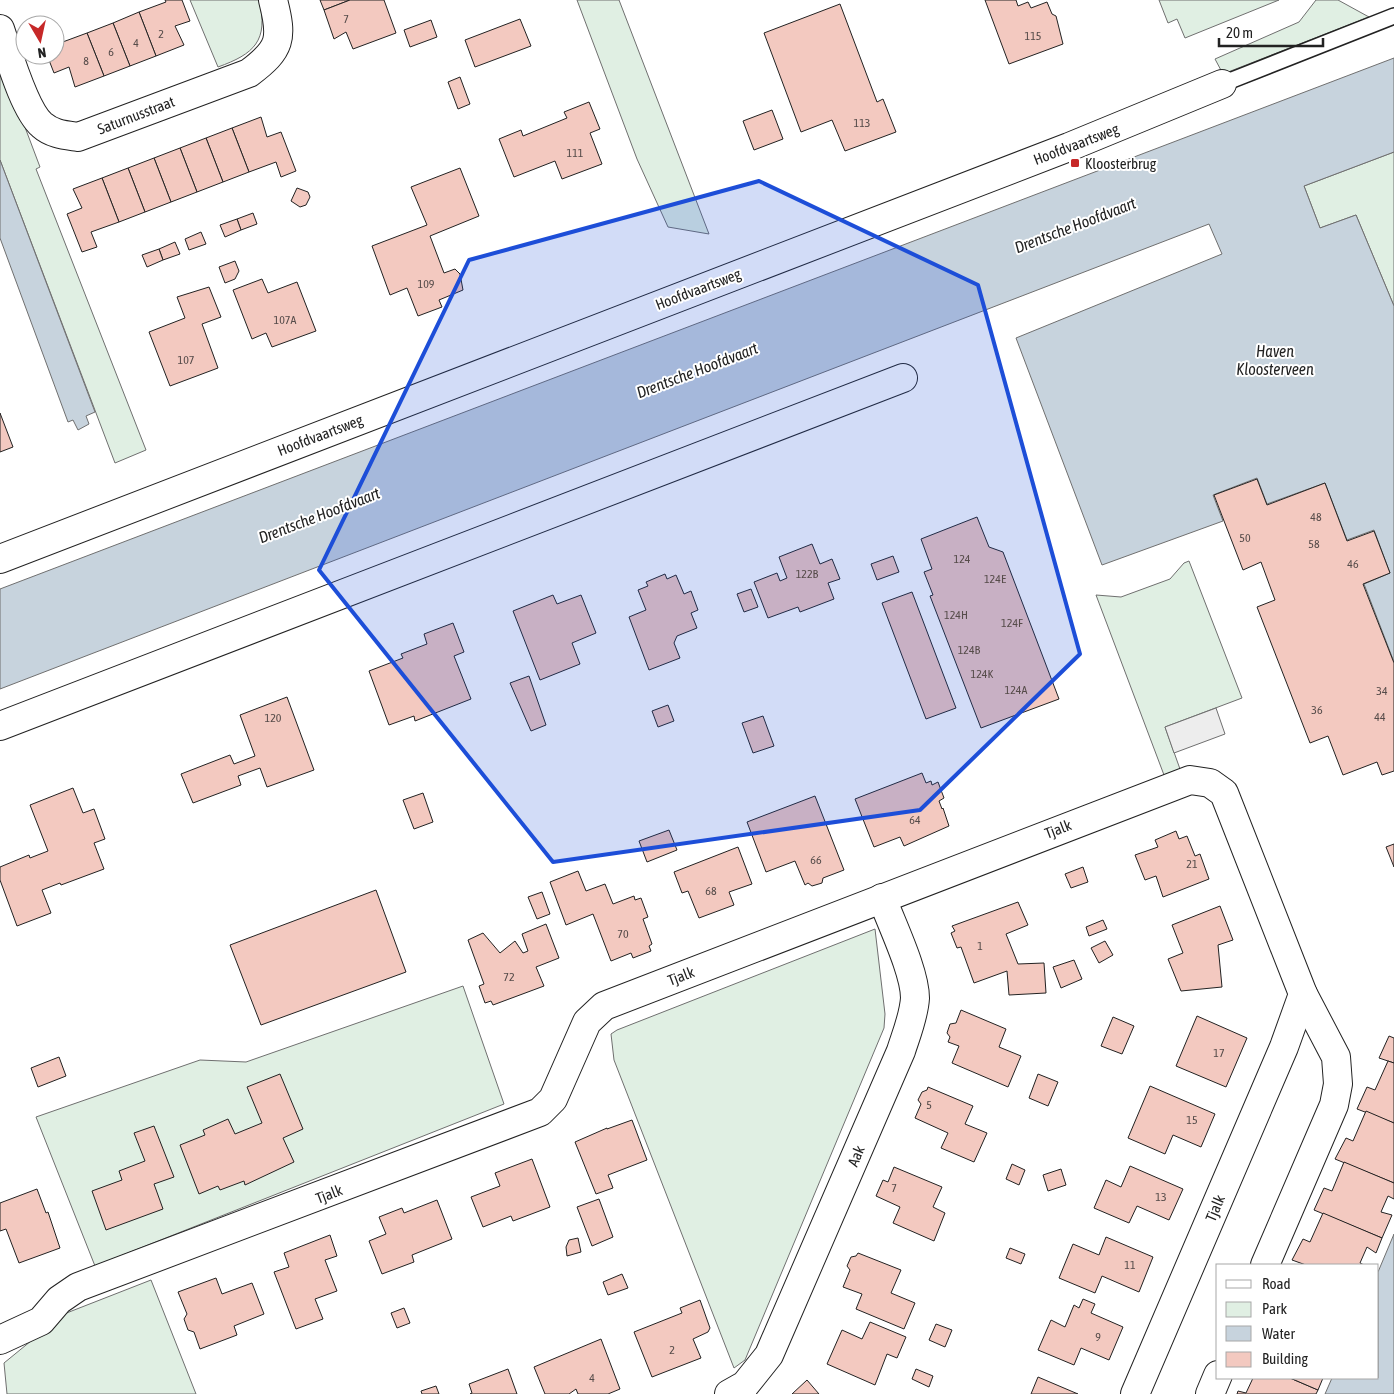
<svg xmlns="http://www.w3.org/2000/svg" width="1394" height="1394" font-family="'Asap Condensed',sans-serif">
	<rect width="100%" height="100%" fill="#fff"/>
	<g fill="#e0efe3" stroke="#6f6f6f">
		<path d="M190,0H259C269,41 254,54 218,67Z"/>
		<polygon points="577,0 619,0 709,234 668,227 637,159"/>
		<polygon points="1159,0 1279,0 1185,38 1177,19 1168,23"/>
		<polygon points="1316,0 1338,0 1369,17 1223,74 1215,59 1299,22"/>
		<polygon points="0,61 40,167 36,169 146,450 115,463 0,160"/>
		<polygon points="1394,152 1394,306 1356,215 1320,228 1304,186"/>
		<polygon points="1189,561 1242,698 1165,727 1180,769 1164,775 1096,595 1121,597 1170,579 1184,563"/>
		<polygon points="875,929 885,1014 884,1028 745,1360 734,1368 614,1060 611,1034 617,1030"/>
		<polygon points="463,986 504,1104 95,1266 36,1117 200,1060 246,1062"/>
		<polygon points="151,1280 196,1394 7,1394 4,1363 64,1314"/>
	</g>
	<polygon fill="#ededed" stroke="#6f6f6f" points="1216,708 1225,734 1174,753 1165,727"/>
	<g fill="#c7d3dd" stroke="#6f6f6f">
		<polygon points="1394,58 1394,152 1304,186 1320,228 1356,215 1394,306 1394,662 1364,584 1390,573 1374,530 1347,540 1325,483 1267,504 1257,478 1213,495 1223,521 1102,565 1016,338 1222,254 1209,224 0,689 0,589"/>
		<polygon points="0,160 95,412 86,416 89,424 78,430 73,420 68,422 0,238"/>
		<polygon points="1394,1234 1394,1394 1325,1394 1332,1378 1378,1378 1378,1272"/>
	</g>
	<g fill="#f3c9c0" stroke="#222">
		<polygon points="165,0 182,0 190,21 175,26 184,45 156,56 139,12 166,2"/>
		<polygon points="320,0 350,0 324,10"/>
		<polygon points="350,0 384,0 396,33 353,49 346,32 334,39 324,10"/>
		<polygon points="985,0 1016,0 1018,6 1028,2 1031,8 1047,2 1052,14 1056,16 1063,44 1009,64"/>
		<polygon points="840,4 877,102 883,99 896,132 845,151 832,120 801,132 764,33"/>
		<polygon points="139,12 156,56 130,66 113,23"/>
		<polygon points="520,19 531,46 475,67 465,40"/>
		<polygon points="431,20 437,37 410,47 404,30"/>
		<polygon points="113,23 130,66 104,76 87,33"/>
		<polygon points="55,30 60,43 87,33 104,76 75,87 69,67 54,73 47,55 55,55"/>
		<polygon points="460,77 470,104 458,109 448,82"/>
		<polygon points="589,102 600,129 590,133 602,164 562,179 555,161 514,177 499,139 521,130 523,136 567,118 564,112"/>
		<polygon points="772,110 783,139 754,150 743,121"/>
		<polygon points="261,117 267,137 281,132 296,171 281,177 276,162 249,172 232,128"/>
		<polygon points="232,128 249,172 223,182 206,138"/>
		<polygon points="206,138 223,182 197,192 180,148"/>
		<polygon points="180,148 197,192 171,202 154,158"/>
		<polygon points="154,158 171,202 145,212 128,168"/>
		<polygon points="128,168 145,212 119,222 102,178"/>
		<polygon points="460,168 479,216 430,236 444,273 455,269 460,274 463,290 439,300 442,307 418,316 407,288 390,295 372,246 427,225 411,187"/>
		<polygon points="102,178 119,222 91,232 97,247 82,252 67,214 82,208 73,189"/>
		<polygon points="297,188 308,192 310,197 306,205 300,207 291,201"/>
		<polygon points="253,213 257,224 241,230 237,219"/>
		<polygon points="237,219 241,230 225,237 220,225"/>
		<polygon points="201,232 206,244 189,250 185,239"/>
		<polygon points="175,242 180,254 163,260 159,249"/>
		<polygon points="159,249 163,260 147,267 142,255"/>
		<polygon points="235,261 239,271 235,279 225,283 219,267"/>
		<polygon points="262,279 268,293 297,282 316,331 272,347 266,333 252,339 233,290"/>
		<polygon points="209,287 221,317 202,324 218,368 170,386 149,332 185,318 177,297"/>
		<polygon points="0,413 13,447 0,452"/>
		<polygon points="1257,479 1267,505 1325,483 1347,541 1374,531 1390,573 1363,584 1394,663 1394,771 1382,775 1377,762 1343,775 1328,736 1310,743 1257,607 1275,600 1261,562 1243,570 1214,495"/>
		<polygon points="977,517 989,547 1003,552 1059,699 981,728 930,596 933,595 924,572 932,569 921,539"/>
		<polygon points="812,544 820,564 832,559 840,579 828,583 834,599 800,612 798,607 768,618 754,582 777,573 780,581 787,578 779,557"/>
		<polygon points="893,556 899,572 877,580 871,564"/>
		<polygon points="665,574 667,579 676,575 684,594 691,591 698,610 691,613 697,628 677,636 674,643 680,658 649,670 629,617 646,610 638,590 648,586 646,582"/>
		<polygon points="751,589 758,607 744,612 737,594"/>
		<polygon points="912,592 956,708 926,719 882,603"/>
		<polygon points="553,595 557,604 581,595 596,633 572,643 580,664 540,680 513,611"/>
		<polygon points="453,623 464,652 454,656 471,699 415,721 414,716 389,725 369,671 403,658 401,654 427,644 424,634"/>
		<polygon points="529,676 546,725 531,731 510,683"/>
		<polygon points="287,697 314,770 267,787 260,768 238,776 241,785 193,803 181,774 230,755 234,764 255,756 240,715"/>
		<polygon points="668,705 674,721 658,727 652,711"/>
		<polygon points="763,716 774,746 753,753 742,723"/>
		<polygon points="922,773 926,783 931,781 932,785 938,782 944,798 939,801 942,809 943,808 949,826 904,846 900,837 874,847 855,799"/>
		<polygon points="73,788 83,813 94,809 105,839 94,843 104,869 61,885 60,883 42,890 51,913 17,926 0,880 0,867 29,855 30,858 48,851 30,805"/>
		<polygon points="423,793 433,822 414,829 403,800"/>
		<polygon points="815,796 844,870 823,878 822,883 812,886 808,883 805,885 795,861 766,872 747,822"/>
		<polygon points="669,830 677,850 647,862 639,841"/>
		<polygon points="1176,831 1179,839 1187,836 1195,856 1200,854 1209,879 1163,897 1156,876 1145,880 1135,855 1158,847 1155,840"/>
		<polygon points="1394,844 1394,867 1386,847"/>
		<polygon points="738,847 752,884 729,892 734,905 699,918 688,891 682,893 674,872"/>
		<polygon points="1083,867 1088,882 1071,888 1065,874"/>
		<polygon points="578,871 586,891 605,884 613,904 634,896 635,900 641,898 648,917 643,919 652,944 649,946 651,951 633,958 631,953 611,961 593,914 566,925 550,882"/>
		<polygon points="376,890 406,972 261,1025 230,945"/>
		<polygon points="542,892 550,914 537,919 528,897"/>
		<polygon points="1018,902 1028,925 1006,934 1018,964 1044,963 1046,993 1009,995 1007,971 974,983 961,947 957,948 951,933 955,931 952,926"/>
		<polygon points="1220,906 1233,940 1218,945 1222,987 1181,991 1168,959 1183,953 1172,925"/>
		<polygon points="1103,920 1107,929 1089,936 1086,927"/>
		<polygon points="546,924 559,958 536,967 544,986 493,1005 491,1001 485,1003 479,986 484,984 468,940 483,933 500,953 515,941 523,953 528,951 522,934"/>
		<polygon points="1105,941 1113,955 1099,963 1091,948"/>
		<polygon points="1074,960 1082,979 1061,988 1053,967"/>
		<polygon points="961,1010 1006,1029 999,1047 1021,1056 1008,1087 952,1063 959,1046 948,1042 950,1037 947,1033 950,1024 956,1023"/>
		<polygon points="1197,1016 1247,1038 1226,1087 1176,1066"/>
		<polygon points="1113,1017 1134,1026 1122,1054 1101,1046"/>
		<polygon points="1389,1036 1394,1038 1394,1063 1379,1058"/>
		<polygon points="59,1057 66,1076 38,1087 31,1068"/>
		<polygon points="1388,1061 1394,1063 1394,1123 1357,1109 1367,1087 1375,1090"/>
		<polygon points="280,1074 303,1129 283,1138 294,1162 245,1185 244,1181 220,1190 218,1186 199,1194 180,1145 205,1135 203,1130 228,1119 235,1134 262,1123 247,1087"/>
		<polygon points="1038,1074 1058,1082 1048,1106 1029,1098"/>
		<polygon points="1150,1086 1215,1114 1201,1147 1173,1135 1165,1154 1128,1138"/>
		<polygon points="928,1087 973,1106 965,1124 987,1133 974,1162 941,1148 948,1133 915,1118 921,1104 918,1100 922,1092 927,1090"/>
		<polygon points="1366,1111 1394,1123 1394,1183 1335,1159 1346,1138 1353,1141"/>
		<polygon points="632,1120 647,1160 608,1175 613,1188 596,1194 575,1142 607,1128 607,1129"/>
		<polygon points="154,1126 174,1177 154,1184 163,1209 106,1230 92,1191 122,1180 119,1171 145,1161 134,1133"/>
		<polygon points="532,1159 550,1207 513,1221 511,1216 483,1227 471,1197 500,1186 495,1173"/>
		<polygon points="1344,1162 1394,1183 1394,1199 1388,1196 1381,1212 1392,1215 1382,1238 1314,1210 1324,1188 1332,1191"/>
		<polygon points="1012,1164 1025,1170 1019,1185 1006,1179"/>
		<polygon points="1130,1166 1183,1189 1169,1220 1137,1206 1129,1223 1094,1208 1106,1180 1121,1187"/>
		<polygon points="894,1167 942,1187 933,1207 945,1213 934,1241 893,1223 900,1207 876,1196 883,1180 888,1182"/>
		<polygon points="1061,1169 1066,1185 1048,1191 1043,1175"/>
		<polygon points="37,1189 46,1213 48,1212 60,1248 19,1263 6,1229 0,1231 0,1203"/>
		<polygon points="599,1199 613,1237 592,1246 577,1207"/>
		<polygon points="437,1200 452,1239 412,1255 414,1262 382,1274 369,1241 386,1234 379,1217 402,1208 404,1213"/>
		<polygon points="1323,1213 1382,1238 1376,1253 1367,1247 1360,1263 1364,1265 1306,1265 1292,1260 1303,1239 1310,1242"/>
		<polygon points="330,1235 337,1256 325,1260 337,1291 315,1299 323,1319 296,1329 274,1272 289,1267 284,1253"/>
		<polygon points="1106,1237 1153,1257 1139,1292 1102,1276 1095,1293 1059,1278 1073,1244 1099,1255"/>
		<polygon points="578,1238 581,1252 567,1256 566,1247 569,1240"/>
		<polygon points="1010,1248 1025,1254 1021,1264 1006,1258"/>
		<polygon points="858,1253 901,1270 891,1293 915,1303 904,1329 856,1309 862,1294 843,1287 850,1270 847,1266 851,1257 856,1256"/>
		<polygon points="622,1274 628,1288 608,1295 603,1282"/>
		<polygon points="216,1278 222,1294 252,1283 264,1314 234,1326 237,1335 200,1349 194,1332 188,1330 184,1319 187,1314 178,1292"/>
		<polygon points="1083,1299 1095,1304 1091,1313 1123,1327 1109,1360 1081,1348 1074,1365 1038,1350 1051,1320 1065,1327 1074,1305 1079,1308"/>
		<polygon points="700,1300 710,1328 708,1332 693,1339 701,1358 652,1377 634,1332 682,1313 680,1308"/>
		<polygon points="404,1308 410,1323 397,1328 391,1313"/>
		<polygon points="870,1322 906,1337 897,1358 887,1354 875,1385 827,1364 842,1330 862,1339"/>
		<polygon points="936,1324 952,1330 945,1347 929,1340"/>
		<polygon points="601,1339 620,1389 608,1394 578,1394 576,1389 569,1394 545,1394 534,1367"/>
		<polygon points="508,1369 517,1394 470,1394 472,1393 469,1384"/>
		<polygon points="916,1369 933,1376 929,1387 912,1379"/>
		<polygon points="1038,1377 1078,1394 1031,1394"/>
		<polygon points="1253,1378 1290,1378 1318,1390 1316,1394 1237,1394 1238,1391 1246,1393"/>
		<polygon points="1290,1378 1323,1378 1318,1390"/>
		<polygon points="807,1380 819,1394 792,1394"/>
		<polygon points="436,1386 439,1394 422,1394 421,1391"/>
	</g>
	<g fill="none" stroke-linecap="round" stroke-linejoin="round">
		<defs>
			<polyline id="service" points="1222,84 1394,16"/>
			<g id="minor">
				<path d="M0,29C8,52 24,110 42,125C52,134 65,135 78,137L249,73C281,49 283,39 273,0"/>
				<polyline points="0,559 1069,147 1222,84"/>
				<polyline points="0,726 903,378"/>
				<polyline points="0,1340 41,1321 59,1300 78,1287 540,1112 553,1099 587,1022 604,1006 1190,780 1210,783 1224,793 1303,994 1336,1057 1338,1084 1334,1105 1265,1265"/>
				<path d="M729,1394L745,1385L769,1355L901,1051C906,1035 914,1016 915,998C915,972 892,925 882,898"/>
				<polyline points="1135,1394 1284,1047 1303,994"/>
				<polyline points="1210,1394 1218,1375"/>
			</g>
		</defs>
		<use href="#service" stroke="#222" stroke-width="18"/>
		<use href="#minor" stroke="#222" stroke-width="30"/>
		<use href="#service" stroke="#fff" stroke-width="15"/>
		<use href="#minor" stroke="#fff" stroke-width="28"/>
	</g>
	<path fill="#1d4ed8" fill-opacity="0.2" stroke="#1d4ed8" stroke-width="4" stroke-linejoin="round" d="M759,181L978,285L1080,654L920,810L553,862L319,570L469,260Z"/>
	<rect fill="#c62828" stroke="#fff" stroke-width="2" x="1070" y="158" width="10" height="10" rx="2.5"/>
	<g text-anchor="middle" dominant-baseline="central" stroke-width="4" stroke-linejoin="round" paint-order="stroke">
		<g font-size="12" fill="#564c4a">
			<text x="346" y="19">7</text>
			<text x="161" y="34">2</text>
			<text x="1033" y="36">115</text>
			<text x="136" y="43">4</text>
			<text x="111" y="52">6</text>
			<text x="86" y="61">8</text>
			<text x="862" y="123">113</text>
			<text x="575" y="153">111</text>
			<text x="426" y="284">109</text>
			<text x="285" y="320">107A</text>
			<text x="186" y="360">107</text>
			<text x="1316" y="517">48</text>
			<text x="1245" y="538">50</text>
			<text x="1314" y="544">58</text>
			<text x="962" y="559">124</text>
			<text x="1353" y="564">46</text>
			<text x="807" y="574">122B</text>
			<text x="995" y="579">124E</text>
			<text x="956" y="615">124H</text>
			<text x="1012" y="623">124F</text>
			<text x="969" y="650">124B</text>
			<text x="982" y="674">124K</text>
			<text x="1016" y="690">124A</text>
			<text x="1382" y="691">34</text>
			<text x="1317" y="710">36</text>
			<text x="1380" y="717">44</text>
			<text x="273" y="718">120</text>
			<text x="915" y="820">64</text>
			<text x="816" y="860">66</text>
			<text x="1192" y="864">21</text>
			<text x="711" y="891">68</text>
			<text x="623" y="934">70</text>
			<text x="980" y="946">1</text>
			<text x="509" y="977">72</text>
			<text x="1219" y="1053">17</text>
			<text x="929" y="1105">5</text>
			<text x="1192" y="1120">15</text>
			<text x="894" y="1188">7</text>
			<text x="1161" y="1197">13</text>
			<text x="1130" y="1265">11</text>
			<text x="1098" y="1337">9</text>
			<text x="672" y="1350">2</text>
			<text x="592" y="1378">4</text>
		</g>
		<g font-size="15" fill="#222" stroke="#fff">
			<text transform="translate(136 115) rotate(-21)">Saturnusstraat</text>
			<text transform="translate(1076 144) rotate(-21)">Hoofdvaartsweg</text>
			<text transform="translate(698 289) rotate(-21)">Hoofdvaartsweg</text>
			<text transform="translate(320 435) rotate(-21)">Hoofdvaartsweg</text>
			<text transform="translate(1058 829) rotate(-21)">Tjalk</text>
			<text transform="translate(681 976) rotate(-21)">Tjalk</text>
			<text transform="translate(856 1156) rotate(-67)">Aak</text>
			<text transform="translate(329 1194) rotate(-21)">Tjalk</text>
			<text transform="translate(1215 1208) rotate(-67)">Tjalk</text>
		</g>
		<g font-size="15" fill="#222" stroke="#fff" text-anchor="start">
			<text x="1085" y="163">Kloosterbrug</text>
		</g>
		<g font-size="16" font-style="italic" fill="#222" stroke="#fff">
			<text transform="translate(1075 225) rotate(-21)">Drentsche Hoofdvaart</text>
			<text x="1275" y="351">Haven<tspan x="1275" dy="18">Kloosterveen</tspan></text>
			<text transform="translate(697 370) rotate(-21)">Drentsche Hoofdvaart</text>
			<text transform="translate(319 515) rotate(-21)">Drentsche Hoofdvaart</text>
		</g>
	</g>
	<rect x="1216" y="1264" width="162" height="115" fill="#ffffff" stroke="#a7a7a7"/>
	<rect x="1226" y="1280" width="25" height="8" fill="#ffffff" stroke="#a7a7a7"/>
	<text x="1262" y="1289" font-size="15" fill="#222222">Road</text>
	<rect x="1226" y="1302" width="25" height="15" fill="#e0efe3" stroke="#a7a7a7"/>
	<text x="1262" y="1314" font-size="15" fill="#222222">Park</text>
	<rect x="1226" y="1326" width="25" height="15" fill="#c7d3dd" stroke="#a7a7a7"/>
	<text x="1262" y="1339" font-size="15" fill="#222222">Water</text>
	<rect x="1226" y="1352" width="25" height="15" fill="#f3c9c0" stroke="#a7a7a7"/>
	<text x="1262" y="1364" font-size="15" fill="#222222">Building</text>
	<g transform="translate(40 40) rotate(171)"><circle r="24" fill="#ffffff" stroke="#a7a7a7"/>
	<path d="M0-4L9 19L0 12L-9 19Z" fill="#c62828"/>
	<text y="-8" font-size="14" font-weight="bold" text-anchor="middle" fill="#222222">N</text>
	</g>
	<path d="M1219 38v8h104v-8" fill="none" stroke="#222222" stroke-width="2.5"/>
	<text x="1226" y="38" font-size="15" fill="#222222" stroke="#ffffff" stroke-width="4" paint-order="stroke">20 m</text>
</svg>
